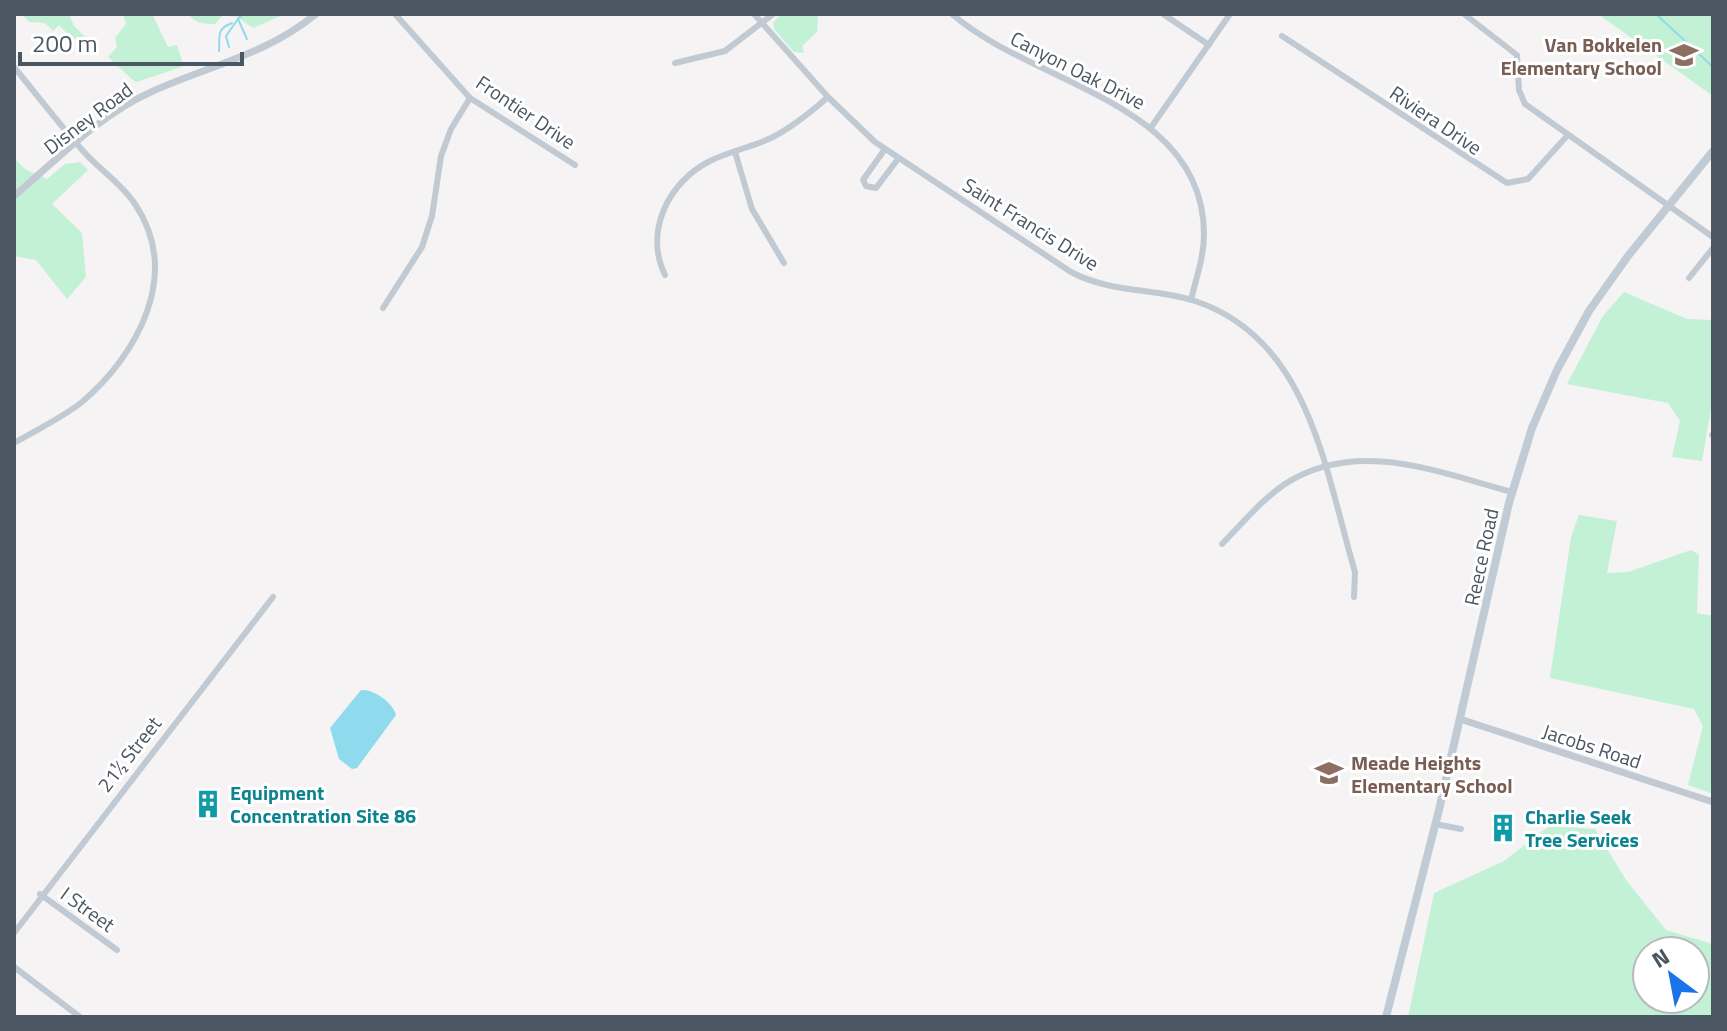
<svg xmlns="http://www.w3.org/2000/svg" width="1727" height="1031" font-family="'Titillium Web',sans-serif">
	<rect width="100%" height="100%" fill="#f5f3f3"/>
	<g fill="#c3f1d5" fill-rule="evenodd">
		<polygon points="22,14 69,14 74,26 96,48 70,36 59,25 53,31 45,23 29,22"/>
		<polygon points="123,14 152,14 168,47 177,45 184,66 137,82 134,81 108,57 117,47 115,38 126,24"/>
		<path d="M189,14H285L253,28L237,17L223,15L215,24C205,24 193,23 189,14Z"/>
		<polygon points="781,14 818,14 817,32 802,46 804,53 794,52 774,29 773,23"/>
		<polygon points="1598,14 1709,14 1713,17 1713,96"/>
		<polygon points="14,158 26,170 47,179 65,164 80,162 88,170 52,204 82,233 86,277 67,299 36,260 14,256"/>
		<polygon points="1624,292 1687,319 1713,320 1713,398 1702,461 1672,457 1680,421 1668,403 1567,384 1603,316"/>
		<polygon points="1579,515 1617,521 1607,573 1628,572 1691,550 1699,555 1697,613 1713,616 1713,794 1688,785 1703,726 1694,709 1550,678 1571,537"/>
		<path d="M1549,826L1595,829L1626,880L1666,930L1713,944V1017H1408L1434,893L1504,861ZM1647,951H1695V999H1647Z"/>
	</g>
	<path fill="#90daee" d="M361,690C374,689 393,703 396,715L357,768L352,769L339,759L330,728Z"/>
	<g fill="none" stroke-linecap="round" stroke-linejoin="round">
		<g stroke="#90daee" stroke-width="2">
			<polyline points="243,14 238,19 247,39"/>
			<polyline points="1656,14 1713,67"/>
			<polyline points="229,47 226,36 238,19"/>
			<path d="M219,51C220,36 216,29 232,23"/>
		</g>
		<g stroke="#c1cad2" stroke-width="6">
			<polyline points="395,14 470,98 575,165"/>
			<path d="M754,14L828,97L875,142L1071,272C1110,293 1154,288 1195,301C1310,339 1325,471 1355,572L1354,597"/>
			<path d="M952,14C1033,85 1204,102 1204,234C1204,257 1196,278 1191,300"/>
			<polyline points="1163,14 1209,45"/>
			<polyline points="1464,14 1517,55 1519,90 1525,104 1713,237"/>
			<polyline points="1282,36 1507,183 1528,179 1567,136"/>
			<polyline points="675,63 725,51 773,14"/>
			<path d="M14,67C37,95 60,125 84,152C100,170 121,183 135,204C182,274 138,354 82,402C62,418 36,430 14,443"/>
			<polyline points="1152,126 1230,14"/>
			<polyline points="885,149 863,180 866,186 876,188 898,159"/>
			<polyline points="735,152 752,209 784,263"/>
			<path d="M665,275C644,232 668,182 710,161C730,151 753,147 773,137C794,126 811,112 828,97"/>
			<polyline points="1689,278 1713,248"/>
			<polyline points="383,308 422,247 432,216 441,156 451,129 470,98"/>
			<polyline points="1712,435 1713,435"/>
			<path d="M1222,544C1242,524 1261,500 1285,484C1357,438 1437,472 1512,492"/>
			<polyline points="1435,824 1461,829"/>
			<polyline points="40,894 117,950"/>
			<polyline points="14,933 273,597"/>
			<polyline points="14,967 80,1017"/>
		</g>
		<g stroke="#c1cad2" stroke-width="7">
			<path d="M14,196C56,161 99,115 151,92C208,66 266,55 316,14"/>
			<polyline points="1460,719 1713,802"/>
		</g>
		<polyline stroke="#c1cbd6" stroke-width="8" points="1386,1017 1439,810 1509,503 1532,428 1557,370 1589,311 1628,256 1713,151"/>
	</g>
	<defs>
		<symbol id="school-bare" viewBox="-9 -9 18 18"><path d="M0-5L7-2L0 1L-7-2ZM-4 1L0 2.5L4 1V4Q0 6-4 4Z" fill="#8d6e63" stroke="#fff" stroke-width="2.5" paint-order="stroke"/></symbol>
		<symbol id="building-bare" viewBox="-9 -9 18 18"><path d="M-4-6H4V6H1V3H-1V6H-4ZM-2.5-4.3h1.7v1.8h-1.7ZM.8-4.3h1.7v1.8H.8ZM-2.5-1h1.7V.8h-1.7ZM.8-1h1.7V.8H.8Z" fill="#0f9aa8" stroke="#fff" stroke-width="2.5" paint-order="stroke"/></symbol>
	</defs>
	<g fill-rule="evenodd">
		<use href="#school-bare" x="1664" y="35" width="40" height="40"/>
		<use href="#school-bare" x="1309" y="753" width="40" height="40"/>
		<use href="#building-bare" x="188" y="784" width="40" height="40"/>
		<use href="#building-bare" x="1483" y="808" width="40" height="40"/>
	</g>
	<g text-anchor="middle" dominant-baseline="central" stroke-width="6" stroke-linejoin="round" paint-order="stroke">
		<g font-size="20" font-weight="bold" fill="#785e54" stroke="#fff" text-anchor="end">
			<text x="1662" y="44">Van Bokkelen<tspan x="1662" dy="23">Elementary School</tspan></text>
			<text x="1351" y="762" text-anchor="start">Meade Heights<tspan x="1351" dy="23">Elementary School</tspan></text>
		</g>
		<g font-size="20" fill="#4a5661" stroke="#fff">
			<text transform="translate(1078 70) rotate(27)">Canyon Oak Drive</text>
			<text transform="translate(526 112) rotate(34)">Frontier Drive</text>
			<text transform="translate(88 118) rotate(-37)">Disney Road</text>
			<text transform="translate(1436 120) rotate(34)">Riviera Drive</text>
			<text transform="translate(1031 224) rotate(32)">Saint Francis Drive</text>
			<text transform="translate(1481 557) rotate(-78)">Reece Road</text>
			<text transform="translate(1592 746) rotate(18)">Jacobs Road</text>
			<text transform="translate(129 754) rotate(-52)">21½ Street</text>
			<text transform="translate(88 909) rotate(36)">I Street</text>
		</g>
		<g font-size="20" font-weight="bold" fill="#0d838f" stroke="#fff" text-anchor="start">
			<text x="230" y="792">Equipment<tspan x="230" dy="23">Concentration Site 86</tspan></text>
			<text x="1525" y="816">Charlie Seek<tspan x="1525" dy="23">Tree Services</tspan></text>
		</g>
	</g>
	<rect width="1727" height="1031" fill="none" stroke="#4a5661" stroke-width="32"/>
	<g transform="translate(1671 975) rotate(328)"><circle r="38" fill="#ffffff" stroke="#b7bbc0" stroke-width="2"/>
	<path d="M0-6L14 30L0 20L-14 30Z" fill="#1a73e8"/>
	<text y="-12" font-size="22" font-weight="bold" text-anchor="middle" fill="#4a5661">N</text>
	</g>
	<path d="M20 52v12h222v-12" fill="none" stroke="#4a5661" stroke-width="4"/>
	<text x="32" y="52" font-size="24" fill="#4a5661" stroke="#ffffff" stroke-width="6" paint-order="stroke">200 m</text>
</svg>
